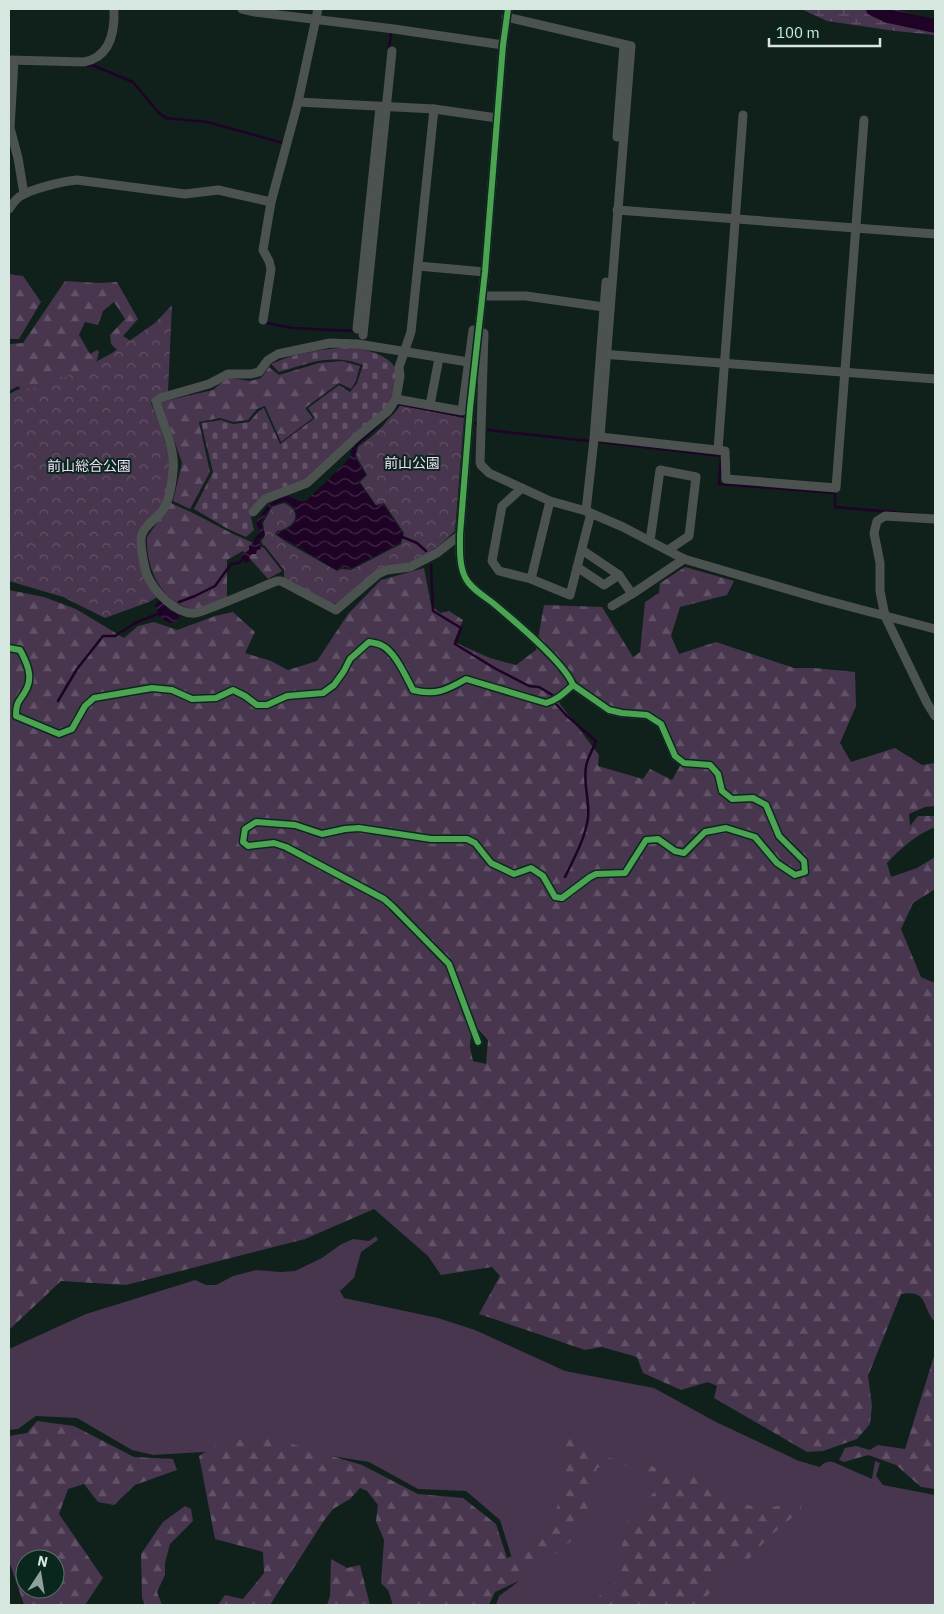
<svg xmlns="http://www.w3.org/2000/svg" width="944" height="1614" font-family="'IBM Plex Sans','Noto Sans JP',sans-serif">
	<defs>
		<pattern id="forest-firs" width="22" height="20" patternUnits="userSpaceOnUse" patternTransform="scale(1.25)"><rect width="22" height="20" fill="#48354e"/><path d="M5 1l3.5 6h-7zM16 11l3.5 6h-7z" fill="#625267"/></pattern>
		<pattern id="wetland-marsh" width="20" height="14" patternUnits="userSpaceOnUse" patternTransform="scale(1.25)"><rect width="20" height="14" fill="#48354e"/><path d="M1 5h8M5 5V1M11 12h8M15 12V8" fill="none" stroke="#625267"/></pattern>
		<pattern id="cemetery-stones" width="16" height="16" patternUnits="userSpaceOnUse" patternTransform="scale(1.25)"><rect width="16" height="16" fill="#48354e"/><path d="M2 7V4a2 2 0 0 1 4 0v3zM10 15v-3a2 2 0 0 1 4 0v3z" fill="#625267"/></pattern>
		<pattern id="park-crowns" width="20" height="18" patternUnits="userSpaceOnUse" patternTransform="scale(1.25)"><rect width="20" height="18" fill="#48354e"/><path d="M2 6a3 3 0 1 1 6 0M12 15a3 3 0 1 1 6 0" fill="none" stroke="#625267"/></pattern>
		<pattern id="water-waves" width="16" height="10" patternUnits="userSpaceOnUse" patternTransform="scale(1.25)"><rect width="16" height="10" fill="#1f0327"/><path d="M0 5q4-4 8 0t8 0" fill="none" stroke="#3f2846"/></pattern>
	</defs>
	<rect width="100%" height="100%" fill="#10201b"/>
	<path fill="#48354e" d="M376,1236L378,1240L361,1252L354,1278L340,1291L344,1298L438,1318L475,1330L565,1371L654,1388L716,1422L799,1461L820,1467C824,1462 827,1461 833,1462L872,1479L875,1461L880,1463L876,1476L883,1485L935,1495V1605H496L499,1596L519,1581L500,1520L466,1491L418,1489L369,1462L313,1453L254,1449L153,1455L132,1450L77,1418L36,1416L18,1429L9,1430V1349L86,1314L189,1282L195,1280L206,1285H216L233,1276L256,1270L280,1272L295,1271L322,1258L340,1245L353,1239L369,1241Z"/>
	<g fill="url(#forest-firs)" fill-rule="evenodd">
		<polygon points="9,274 23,276 41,302 19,339 9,339"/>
		<polygon points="65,281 98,283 117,282 138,319 123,336 128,339 132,346 121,354 111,344 110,335 125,319 114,302 103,311 98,325 85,322 79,335 90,354 97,350 99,352 94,371 33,402 18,386 9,391 9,344 23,343"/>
		<polygon points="342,361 360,366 356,381 351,389 339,383 305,408 313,418 281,442 265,406 257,409 248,420 233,422 220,418 199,422 210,472 190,509 173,501 182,463 161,402 213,390 222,382 230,378 250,381 261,378 269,367 279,375 319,363"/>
		<path d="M171,503L193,513L231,533L264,548L282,571L268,579L243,551L227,560V598C217,601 204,608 193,609C189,609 183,606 179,604C156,591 146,563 147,537Z"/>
		<path d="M685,567L734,581L727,595L680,607L671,636L679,654L716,642L794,668H814L855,672L856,706L840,743L851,762L895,748L922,765L935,763V806L925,807L909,814L910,826L918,816H935V827C916,835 902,847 887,863L891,877L917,868L935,857V889L913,903L901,929L921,977L935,983V1322C921,1307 929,1289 901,1294L868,1376L872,1406L870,1424L857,1439L823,1451L807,1452L714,1398L717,1386L708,1382L681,1390L643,1373L637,1357L602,1347L585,1350L479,1314L500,1276L492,1267L441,1275L428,1256L374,1209L305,1239L126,1285L61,1281L9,1330V590L44,597L76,609L124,638L138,626L154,622L177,630L215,616L233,612L255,632L245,653L271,661L288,670L317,661L348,614L381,580L424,568L431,605L440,613L449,611L463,620L454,642L490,658L516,665L536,650L544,605L602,607L633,657L640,652L645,602L659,593L660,583ZM574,681L610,707L664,723L677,753L684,759L672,780L650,769L643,779L598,766L599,755L560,704L557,695ZM477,1028L488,1040L486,1064L473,1061L470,1047L471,1033Z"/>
		<polygon points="935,1353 935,1489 921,1487 896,1465 868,1455 844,1462 839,1460 845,1448 856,1446 870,1450 878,1445 905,1449"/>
		<path d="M37,1421L74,1426L134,1457L173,1459L177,1470L135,1485L114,1505L98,1502L84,1484L68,1489L59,1514L103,1578L85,1605H24L9,1561V1436L27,1433ZM25,1559H55V1589H25Z"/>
		<path d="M265,1436L362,1465L418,1494L463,1498L496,1524L507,1558L533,1547L551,1526L560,1498L563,1455L560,1439L569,1437L583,1445L593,1457C614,1459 646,1459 663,1472C667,1475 671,1480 675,1483L700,1472C720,1489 744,1512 773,1507C782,1506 793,1499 802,1495L801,1510L769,1537L747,1561L718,1566L716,1586L699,1605H582L589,1604L615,1583L625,1563L620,1531L625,1522L639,1516L645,1502L662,1484V1478L646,1471L621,1464L597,1468L593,1483V1495L590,1512L575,1538L525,1578L495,1592L489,1605H393L388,1590L381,1583L384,1540L376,1521L378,1505L367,1491L360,1488L350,1499L333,1509L323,1522L270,1605H218L225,1595L243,1599L264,1573L263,1552L215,1539L199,1456L224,1440Z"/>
		<polygon points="185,1506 191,1509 193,1521 170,1544 165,1563 165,1575 157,1592 162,1605 145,1605 142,1598 141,1554 163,1522"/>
		<polygon points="331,1559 347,1568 360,1565 370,1605 327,1605 330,1596"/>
	</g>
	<polygon fill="url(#wetland-marsh)" points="801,9 893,9 935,20 935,35 895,31 827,21"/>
	<path fill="url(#cemetery-stones)" d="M352,347C389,354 413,367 387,407L302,482L262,497L250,513L254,530L246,537L228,529L194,509L213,472L201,423L221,420L233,424L249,422L259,411L264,408L280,444L315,418L308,408L339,385L350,392L357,383L363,365C331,353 310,363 279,372L271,364C297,352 324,349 352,347Z"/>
	<g fill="url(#park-crowns)">
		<polygon points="172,305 168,392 155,396 151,403 160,425 169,457 170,471 164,503 159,510 142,526 140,562 147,584 159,596 149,602 105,618 63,597 9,581 9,394 19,389 38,388 77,372 112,353 155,323"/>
		<path d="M400,405L464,418L455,531C440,546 420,562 399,565L338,604L331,603L284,578V570L265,546L263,545L261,541L265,536L263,523L272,507L284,503C304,512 295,528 277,531L275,534L286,542L337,571L341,569L351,570L401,544L404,533L384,503L376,505L360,482L367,475L356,456L358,447L372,436L384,425C387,418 396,414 400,405Z"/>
	</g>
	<g fill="url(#water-waves)">
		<path d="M352,448H356L355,457L366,475L360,480L359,482L375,505L377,506L383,504L403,534L400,543L350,569L341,567L336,570L287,540L286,541L276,533L277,532C297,530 305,511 285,501L271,506L261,522L265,535L259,540L261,549L257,550L256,554H252L249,556L250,561L246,563L240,556L249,550V546L254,542V539L260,532L256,523C267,505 268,501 289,496L299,501H306L350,458Z"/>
		<polygon points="158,601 162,602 169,610 178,614 180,617 176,622 169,623 159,617 155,606"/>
	</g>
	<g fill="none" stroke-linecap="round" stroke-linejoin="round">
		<g stroke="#1f0327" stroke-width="2.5">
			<polyline points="389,49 391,34"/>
			<polyline points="83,66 92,65 133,82 158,112 166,118 207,122 283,143"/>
			<polyline points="267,323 292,328 355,331"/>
			<polyline points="397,406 398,404 463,416"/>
			<polyline points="475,423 477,424"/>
			<polyline points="488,430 589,441"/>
			<polyline points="601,442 721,456 719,484 835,493 835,507 916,514"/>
			<polyline points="355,451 356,445 392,412"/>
			<polyline points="400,536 417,543 426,551"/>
			<polyline points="431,565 433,611 461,628 455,644 496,669 529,686 539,687 554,696"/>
			<polyline points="179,602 195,596 215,586 231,564 239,563 245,557"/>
			<polyline points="58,701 77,669 103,636 115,636 135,623 160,613"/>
			<path d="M556,704L566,715L596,741C593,750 587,758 586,767C583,784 590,801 588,818C585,839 574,858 565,877"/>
		</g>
		<polyline stroke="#1f0327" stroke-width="14" points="873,9 888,16 935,26"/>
		<g stroke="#4c5250" stroke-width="9">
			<polyline points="242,9 255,12 394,29 503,45"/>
			<polyline points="506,17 631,46 600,437 725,451 726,479 836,488 864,120"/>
			<path d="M9,60L84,62C110,57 115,33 114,9"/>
			<polyline points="14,61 10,128 18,158 24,194"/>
			<polyline points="298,102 434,109 497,118"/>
			<polyline points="617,137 624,45"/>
			<path d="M9,209C12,205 15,200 19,197C30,189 64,181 77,180L185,194L218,190L271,202"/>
			<polyline points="617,210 935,234"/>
			<polyline points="418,266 485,272"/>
			<polyline points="482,296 526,296 604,307"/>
			<polyline points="263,320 271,269 269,261 263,250 271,202 298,102 318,9"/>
			<polyline points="357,329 380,107"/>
			<polyline points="484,333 480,462 481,465 489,473 550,501 586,511 623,527 684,559 821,599 935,629"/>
			<polyline points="363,335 392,51"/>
			<polyline points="601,354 935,379"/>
			<polyline points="396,399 462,411 473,330"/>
			<polyline points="430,405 439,358"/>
			<polyline points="718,450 743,115"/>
			<polyline points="522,488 502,506 492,561 499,571 531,579 570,595 591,513"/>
			<polyline points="586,511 594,439 606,282"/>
			<polyline points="253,512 265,499 307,483 359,435 388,411 396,399 400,376 399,367 411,332 434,109"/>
			<polyline points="935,519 885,516 877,521 874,533 880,563 880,591 885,616 927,703 935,716"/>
			<path d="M460,535L437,553L410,567L387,570L378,574L336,610L281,581H277C256,589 235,599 213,607C208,609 201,612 195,613C176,615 154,591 147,575C144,566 139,542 142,534C146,524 156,519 162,511C170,501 172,483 173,471C176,450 162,421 156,401L160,398L209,384L228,374H251L259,372L268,360L278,354L330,343L358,344L468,362"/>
			<polyline points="650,541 660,470 696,477 689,536 668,550"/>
			<polyline points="582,550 619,575 632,594"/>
			<polyline points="577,567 604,585 619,575"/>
			<polyline points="531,579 550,501"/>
			<polyline points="612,606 632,594 684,559"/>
			<path d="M9,648L20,650C26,661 33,675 27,688C21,701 16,699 16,716L59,734L72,729L85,706L94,698L152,688L172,690L192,699L216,698L233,690L245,696L257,705H267L287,696L323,693L334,685L344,671L350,659L369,642C373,643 377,643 381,645C395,651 406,677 413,690C435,696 447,690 466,679L546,703C557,700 564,693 573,685C565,663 513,620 493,603C484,596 470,588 465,577C459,565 460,548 460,535L470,408L485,272L503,45L508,9"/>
			<polyline points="478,1042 449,964 393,907 384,899 286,847 274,843 248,846 243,842 245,829 256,822 295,825 322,834 345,829 359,828 431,839 467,839 475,843 491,863 514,874 531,868 543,876 555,897 562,898 590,877 596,874 625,873 646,840 658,839 675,851 684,853 705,832 726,828 755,837 777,863 795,875 805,872 804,861 779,836 766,805 753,798 732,799 722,791 718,774 710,765 684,763 675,756 661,724 647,715 622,713 609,710 573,685"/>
		</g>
		<defs>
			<g id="cycleway">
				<path d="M9,648L20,650C26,661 33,675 27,688C21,701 16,699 16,716L59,734L72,729L85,706L94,698L152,688L172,690L192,699L216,698L233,690L245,696L257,705H267L287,696L323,693L334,685L344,671L350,659L369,642C373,643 377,643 381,645C395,651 406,677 413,690C435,696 447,690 466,679L546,703C557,700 564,693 573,685C565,663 513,620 493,603C484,596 470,588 465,577C459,565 460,548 460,535L470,408L485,272L503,45L508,9"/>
				<polyline points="478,1042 449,964 393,907 384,899 286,847 274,843 248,846 243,842 245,829 256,822 295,825 322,834 345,829 359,828 431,839 467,839 475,843 491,863 514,874 531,868 543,876 555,897 562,898 590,877 596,874 625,873 646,840 658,839 675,851 684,853 705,832 726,828 755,837 777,863 795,875 805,872 804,861 779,836 766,805 753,798 732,799 722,791 718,774 710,765 684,763 675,756 661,724 647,715 622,713 609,710 573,685"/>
			</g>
		</defs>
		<use href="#cycleway" stroke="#09271d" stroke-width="9"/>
		<use href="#cycleway" stroke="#4ca352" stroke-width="6"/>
	</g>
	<g text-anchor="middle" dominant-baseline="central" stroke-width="4" stroke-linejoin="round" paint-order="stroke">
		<g font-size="14" fill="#f3daf8" stroke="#09271d">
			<text x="412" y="463">前山公園</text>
			<text x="89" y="466">前山総合公園</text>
		</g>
	</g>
	<rect width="944" height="1614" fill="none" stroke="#d6e7e0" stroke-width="20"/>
	<g transform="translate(40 1574) rotate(12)"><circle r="24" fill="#09271d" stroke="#5b746b"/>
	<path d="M0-4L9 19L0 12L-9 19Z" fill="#91a19b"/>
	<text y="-8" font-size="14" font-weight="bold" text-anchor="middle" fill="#d6e7e0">N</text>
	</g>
	<path d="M769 38v8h111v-8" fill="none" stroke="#d6e7e0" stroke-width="2.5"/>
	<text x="776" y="38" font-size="15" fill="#d6e7e0" stroke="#09271d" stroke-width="4" paint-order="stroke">100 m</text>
</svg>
